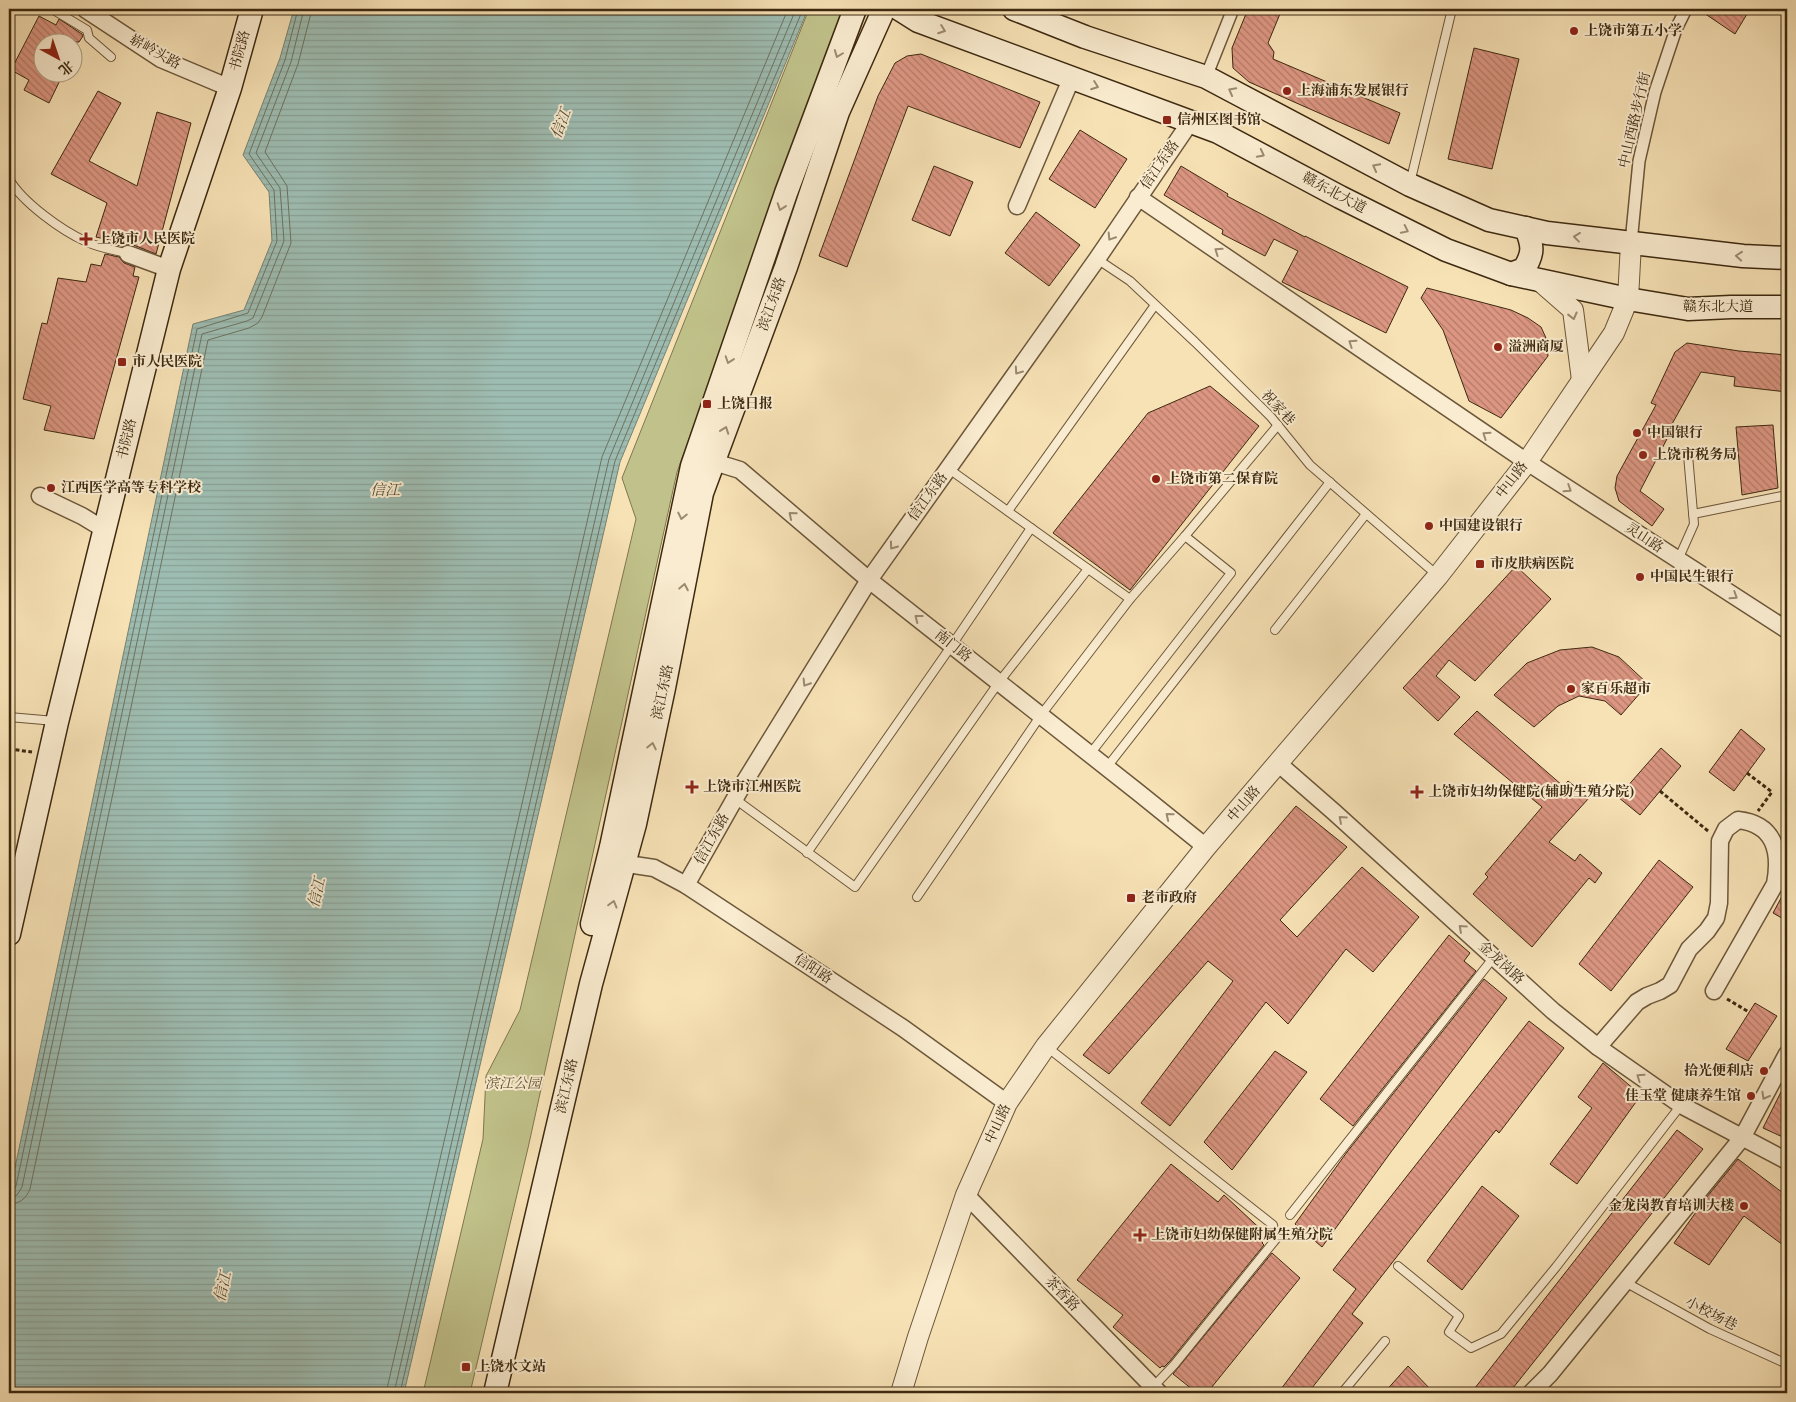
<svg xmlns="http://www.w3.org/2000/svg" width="1796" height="1402" font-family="'Old Standard TT','Noto Serif SC',serif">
	<defs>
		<pattern id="water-rules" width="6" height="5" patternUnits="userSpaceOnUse" patternTransform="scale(1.25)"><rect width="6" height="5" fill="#9ebdb2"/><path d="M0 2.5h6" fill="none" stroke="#89a298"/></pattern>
		<pattern id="building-back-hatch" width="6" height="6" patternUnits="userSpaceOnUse" patternTransform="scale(1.25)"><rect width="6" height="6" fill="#dc9682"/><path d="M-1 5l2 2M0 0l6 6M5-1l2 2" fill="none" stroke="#b47a69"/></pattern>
	</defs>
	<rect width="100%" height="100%" fill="#f7e2b6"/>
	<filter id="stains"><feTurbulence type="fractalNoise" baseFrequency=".004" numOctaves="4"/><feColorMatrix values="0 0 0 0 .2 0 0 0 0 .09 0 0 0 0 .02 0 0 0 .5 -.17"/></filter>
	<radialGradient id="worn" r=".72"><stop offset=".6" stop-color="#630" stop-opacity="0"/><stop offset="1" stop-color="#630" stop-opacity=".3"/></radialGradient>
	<polygon fill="#c1c28b" stroke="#7f764e" points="809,9 845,9 677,472 528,1148 470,1393 423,1393 483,1139 486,1076 520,1010 636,519 622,478"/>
	<polygon fill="url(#water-rules)" stroke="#778271" points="294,9 808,9 620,462 404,1393 9,1393 9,1196 193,324 244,310 272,241 269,192 243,155 280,58"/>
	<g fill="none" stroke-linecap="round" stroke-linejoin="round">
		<g stroke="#6e7361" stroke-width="1">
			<polyline points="9,1191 14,1190 16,1186 197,329 248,313 277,241 274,190 249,154 285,60 298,9"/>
			<polyline points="9,1197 17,1195 22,1187 202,334 247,321 253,318 284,241 280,188 256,153 291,62 304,9"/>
			<path d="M9,1204C19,1204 26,1199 30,1189L208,340L249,328L258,323L262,317L291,243L287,186L265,152L298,64L312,9"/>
			<polyline points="386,1393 602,457 788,9"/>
			<polyline points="394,1393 609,459 796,9"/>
			<polyline points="400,1393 615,461 803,9"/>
		</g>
	</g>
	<g fill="url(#building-back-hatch)" stroke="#3d2910">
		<polygon points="1248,9 1282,9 1268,43 1274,52 1273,59 1400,113 1389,144 1249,82 1233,68 1232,48"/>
		<polygon points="1698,9 1750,9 1735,34"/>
		<polygon points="39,16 56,25 59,19 82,34 83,36 79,42 42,42 42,72 64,72 49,103 24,90 29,80 11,70"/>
		<polygon points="1474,48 1519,59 1492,169 1448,159"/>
		<polygon points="921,54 1040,102 1020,148 908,106 847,267 819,256 878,96 895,63 907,56"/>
		<polygon points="98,91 121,103 89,161 137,186 157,112 191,123 156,254 131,244 122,246 108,243 109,240 96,237 107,203 51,174"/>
		<polygon points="1080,130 1127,159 1095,208 1049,179"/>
		<polygon points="934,166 973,182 950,236 912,220"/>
		<polygon points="1181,166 1228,194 1227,196 1305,237 1305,236 1408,287 1386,333 1282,282 1298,251 1274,239 1265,256 1222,234 1223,230 1164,195"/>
		<polygon points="1036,212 1080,245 1049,286 1005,253"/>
		<polygon points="105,254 119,257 124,263 135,267 133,276 139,277 94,439 44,430 51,406 23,399 42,323 47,324 58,278 86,282 91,264 101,266"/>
		<polygon points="1427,288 1511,310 1528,318 1541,327 1546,338 1548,356 1501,418 1469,401 1443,330 1421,298"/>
		<polygon points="1687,343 1739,351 1787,355 1787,392 1734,386 1735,377 1701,372 1667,433 1669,435 1640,491 1664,509 1652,526 1619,501 1615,488 1617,476 1656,405 1651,403 1675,352"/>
		<polygon points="1210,386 1259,426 1130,590 1053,533 1148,413"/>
		<polygon points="1773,425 1778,488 1742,495 1736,427"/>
		<polygon points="1516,566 1551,599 1475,681 1449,660 1436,676 1460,697 1438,721 1403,688"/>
		<polygon points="1592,647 1619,657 1648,684 1621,715 1605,701 1579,696 1558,706 1534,727 1494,695 1527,663 1560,650"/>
		<polygon points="1477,711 1563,786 1568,781 1589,798 1549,842 1575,861 1580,854 1602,873 1595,883 1589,878 1532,947 1473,894 1488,877 1485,874 1542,807 1454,734"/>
		<polygon points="1741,729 1765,749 1734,791 1709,772"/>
		<polygon points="1661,748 1681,766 1640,815 1618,797"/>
		<polygon points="1296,806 1347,847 1280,920 1297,937 1362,867 1419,917 1373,972 1346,949 1288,1024 1266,1002 1170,1126 1141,1103 1233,981 1208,961 1109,1074 1083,1055"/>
		<polygon points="1659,860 1693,887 1611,991 1579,964"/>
		<polygon points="1787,887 1787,921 1773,913"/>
		<polygon points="1449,935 1470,953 1464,961 1476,971 1353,1126 1320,1099"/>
		<polygon points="1484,979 1507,998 1391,1152 1322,1247 1295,1224 1347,1152"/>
		<polygon points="1755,1003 1777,1016 1748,1061 1726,1049"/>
		<polygon points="1529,1021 1564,1048 1499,1133 1496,1130 1352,1314 1363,1323 1308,1393 1278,1393 1356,1289 1333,1270"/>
		<polygon points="1275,1051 1307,1072 1232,1170 1204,1142"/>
		<polygon points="1603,1063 1641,1095 1577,1184 1550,1164 1592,1108 1578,1097"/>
		<polygon points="1787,1080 1787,1139 1763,1128"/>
		<polygon points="1677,1130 1703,1149 1509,1393 1471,1393"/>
		<polygon points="1738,1159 1787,1196 1787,1248 1744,1216 1709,1265 1674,1243 1706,1198"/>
		<polygon points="1171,1164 1218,1202 1224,1195 1268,1236 1262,1243 1264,1245 1170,1361 1164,1367 1162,1366 1160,1368 1113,1327 1123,1315 1077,1280"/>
		<polygon points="1482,1186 1519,1216 1462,1290 1427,1261"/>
		<polygon points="1272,1253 1300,1278 1207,1393 1197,1393 1173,1374"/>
		<polygon points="1408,1366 1434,1393 1384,1393"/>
	</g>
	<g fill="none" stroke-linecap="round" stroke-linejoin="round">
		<defs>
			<g id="service">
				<polyline points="52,9 87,30 89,38 111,57"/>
				<polyline points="9,14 11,9"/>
				<path d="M9,179C22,202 62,231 87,242C100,248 115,250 128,254"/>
				<polyline points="1410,183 1452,9"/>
				<polyline points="1097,259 1130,281 1195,342 1271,417 1310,465 1437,575"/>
				<polyline points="949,469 1130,599"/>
				<polyline points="1008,511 1155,305"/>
				<polyline points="1693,514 1787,495"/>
				<polyline points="1185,536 1278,425"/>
				<polyline points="1678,560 1694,524 1688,455"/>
				<polyline points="1275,630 1366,514"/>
				<polyline points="9,717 55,721"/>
				<polyline points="1107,767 1330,482"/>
				<polyline points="735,799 855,887 999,682 1088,569"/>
				<polyline points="807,853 952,645 1031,528"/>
				<polyline points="917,897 1041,715 1130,599 1185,536 1231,573 1090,754"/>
				<polyline points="1047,1047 1273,1225 1276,1239 1174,1365 1153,1387"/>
				<polyline points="1290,1215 1494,957"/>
				<polyline points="1398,1266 1459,1316 1449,1332 1471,1348 1501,1334 1556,1267 1681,1105"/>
				<polyline points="1625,1282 1710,1329 1787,1364"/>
				<polyline points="1342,1393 1385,1341"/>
			</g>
			<g id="pedestrian">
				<polyline points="1206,77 1233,9"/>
				<polyline points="1631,243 1639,161 1655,92 1676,29 1686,9"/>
			</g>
			<g id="minor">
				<polyline points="85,9 161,59 230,88"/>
				<polyline points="1138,197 1527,462 1787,630"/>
				<polyline points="1017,206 1072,77"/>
				<polyline points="128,254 169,269"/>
				<polyline points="704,461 714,462 740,470 869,580 1139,793 1206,847"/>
				<polyline points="40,496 82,516 105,530"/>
				<polyline points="1279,764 1334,812 1553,1011 1598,1047 1681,1105 1787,1161"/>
				<polyline points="614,862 654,868 686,885 903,1028 1007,1103"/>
				<polyline points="686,885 742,786 869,580 1097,259 1191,121"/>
				<path d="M1598,1047L1637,1002L1647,996L1660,991L1670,985L1689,949L1707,931L1716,918L1719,903L1720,841L1726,829L1738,820C1775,824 1781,852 1775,884L1714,991"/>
				<polyline points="966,1195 1159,1393"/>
				<polyline points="1531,1393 1550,1374 1742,1138 1787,1054"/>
			</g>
			<g id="tertiary">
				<polyline points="1541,282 1573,310 1582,380"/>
				<polyline points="901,1393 918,1337 966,1195 1007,1103 1046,1046 1206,847 1438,576 1527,462 1614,333 1628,299 1631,243"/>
			</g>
			<g id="secondary">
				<polyline points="899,9 918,21 1218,132 1340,197 1446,250 1511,274 1628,299 1688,309 1731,307 1787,307"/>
				<polyline points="1014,9 1085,37 1206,77 1410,185 1489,220 1547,233 1743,256 1787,258"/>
				<path d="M1511,274L1524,269C1534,253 1533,246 1526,228"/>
				<polyline points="592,924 611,847 692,466 786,193 855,9"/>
				<polyline points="9,934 57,722 169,269 230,88 252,9"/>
				<polyline points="495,1393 591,984 635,824 664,688 702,493 786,267 838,112 884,9"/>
			</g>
		</defs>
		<use href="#service" stroke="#6c573a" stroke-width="10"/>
		<use href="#pedestrian" stroke="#6c573a" stroke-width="14"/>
		<use href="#minor" stroke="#6c573a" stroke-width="19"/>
		<use href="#tertiary" stroke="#6c573a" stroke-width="22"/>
		<use href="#secondary" stroke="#3d2910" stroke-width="25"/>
		<g stroke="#3d2910" stroke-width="3" stroke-dasharray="4 2.5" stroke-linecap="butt">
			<polyline points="9,749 32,752"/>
			<polyline points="1747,773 1772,792 1758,811"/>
			<polyline points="1660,791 1708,831"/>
			<polyline points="1727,999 1749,1012"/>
		</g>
		<use href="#service" stroke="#faecd0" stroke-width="8"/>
		<use href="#pedestrian" stroke="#faecd0" stroke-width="11"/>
		<use href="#minor" stroke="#faecd0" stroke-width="16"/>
		<use href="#tertiary" stroke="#faecd0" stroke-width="20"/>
		<use href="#secondary" stroke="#faecd0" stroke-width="22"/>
	</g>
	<defs><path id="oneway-chevron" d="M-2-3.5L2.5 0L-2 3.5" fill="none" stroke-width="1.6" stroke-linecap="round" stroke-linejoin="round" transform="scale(1.25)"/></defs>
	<g stroke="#9c8a70">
		<use href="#oneway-chevron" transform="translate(942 30) rotate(20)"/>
		<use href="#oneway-chevron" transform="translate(838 54) rotate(111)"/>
		<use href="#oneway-chevron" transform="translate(1095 86) rotate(20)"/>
		<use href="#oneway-chevron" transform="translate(1232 91) rotate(-152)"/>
		<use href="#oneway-chevron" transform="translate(1261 154) rotate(27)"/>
		<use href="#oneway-chevron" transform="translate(1376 167) rotate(-152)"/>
		<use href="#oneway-chevron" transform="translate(781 207) rotate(109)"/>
		<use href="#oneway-chevron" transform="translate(1405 230) rotate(26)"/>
		<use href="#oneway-chevron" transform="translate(1111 237) rotate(123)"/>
		<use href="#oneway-chevron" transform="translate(1577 237) rotate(-173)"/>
		<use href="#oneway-chevron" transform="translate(1218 251) rotate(-145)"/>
		<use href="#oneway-chevron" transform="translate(1739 256) rotate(-175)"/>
		<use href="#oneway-chevron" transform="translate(1573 316) rotate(76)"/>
		<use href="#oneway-chevron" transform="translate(1352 343) rotate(-146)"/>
		<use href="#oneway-chevron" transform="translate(729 360) rotate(109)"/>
		<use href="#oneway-chevron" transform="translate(1018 371) rotate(125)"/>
		<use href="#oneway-chevron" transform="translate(725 430) rotate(-70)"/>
		<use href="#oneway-chevron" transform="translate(1486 435) rotate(-146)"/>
		<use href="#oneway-chevron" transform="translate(1568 489) rotate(33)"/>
		<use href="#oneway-chevron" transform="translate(792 515) rotate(-140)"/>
		<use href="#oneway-chevron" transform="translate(682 516) rotate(102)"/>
		<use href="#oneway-chevron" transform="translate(893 546) rotate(126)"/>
		<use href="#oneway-chevron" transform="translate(684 587) rotate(-79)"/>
		<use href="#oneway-chevron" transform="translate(1734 596) rotate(33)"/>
		<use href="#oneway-chevron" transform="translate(918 618) rotate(-142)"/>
		<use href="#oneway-chevron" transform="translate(806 683) rotate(122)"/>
		<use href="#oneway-chevron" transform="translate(652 746) rotate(-78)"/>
		<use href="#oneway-chevron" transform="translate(1169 816) rotate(-141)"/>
		<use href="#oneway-chevron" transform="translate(1342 819) rotate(-138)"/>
		<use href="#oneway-chevron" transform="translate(613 904) rotate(-75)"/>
		<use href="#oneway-chevron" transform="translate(1462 928) rotate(-138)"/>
		<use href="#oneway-chevron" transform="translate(1640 1077) rotate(-145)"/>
		<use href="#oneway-chevron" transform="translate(1765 1096) rotate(119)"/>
	</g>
	<g fill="#8f2418" stroke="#faecd0" stroke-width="2">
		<circle cx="1574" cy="31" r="5"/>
		<circle cx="1287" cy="91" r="5"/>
		<rect x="1162" y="115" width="10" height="10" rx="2.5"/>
		<path d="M83.5 231.5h5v5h5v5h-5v5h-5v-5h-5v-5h5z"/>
		<circle cx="1498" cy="347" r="5"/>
		<rect x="117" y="357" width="10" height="10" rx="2.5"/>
		<rect x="702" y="399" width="10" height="10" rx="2.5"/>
		<circle cx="1637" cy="433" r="5"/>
		<circle cx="1643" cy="455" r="5"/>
		<circle cx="1156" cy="479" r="5"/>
		<circle cx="51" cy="488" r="5"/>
		<circle cx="1429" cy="526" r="5"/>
		<rect x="1475" y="559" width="10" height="10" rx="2.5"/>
		<circle cx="1640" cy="577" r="5"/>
		<circle cx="1571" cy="689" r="5"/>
		<path d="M689.5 779.5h5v5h5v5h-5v5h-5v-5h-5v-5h5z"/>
		<path d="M1414.5 784.5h5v5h5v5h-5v5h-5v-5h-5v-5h5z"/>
		<rect x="1126" y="893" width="10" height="10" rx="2.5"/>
		<circle cx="1764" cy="1071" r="5"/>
		<circle cx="1751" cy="1096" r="5"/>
		<circle cx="1744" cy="1206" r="5"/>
		<path d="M1137.5 1227.5h5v5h5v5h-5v5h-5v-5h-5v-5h5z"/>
		<rect x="461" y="1362" width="10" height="10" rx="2.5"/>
	</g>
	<g text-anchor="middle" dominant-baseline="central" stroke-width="4" stroke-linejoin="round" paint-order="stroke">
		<g font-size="14" font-weight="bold" fill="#3d2910" stroke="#faecd0" text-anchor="start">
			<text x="1584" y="31">上饶市第五小学</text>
			<text x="1297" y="91">上海浦东发展银行</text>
			<text x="1177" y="120">信州区图书馆</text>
			<text x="97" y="239">上饶市人民医院</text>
			<text x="1508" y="347">溢洲商厦</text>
			<text x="132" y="362">市人民医院</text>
			<text x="717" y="404">上饶日报</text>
			<text x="1647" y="433">中国银行</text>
			<text x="1653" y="455">上饶市税务局</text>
			<text x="1166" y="479">上饶市第二保育院</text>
			<text x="61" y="488">江西医学高等专科学校</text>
			<text x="1439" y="526">中国建设银行</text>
			<text x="1490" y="564">市皮肤病医院</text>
			<text x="1650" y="577">中国民生银行</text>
			<text x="1581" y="689">家百乐超市</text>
			<text x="703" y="787">上饶市江州医院</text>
			<text x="1428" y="792">上饶市妇幼保健院(辅助生殖分院)</text>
			<text x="1141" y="898">老市政府</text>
			<text x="1754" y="1071" text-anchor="end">拾光便利店</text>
			<text x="1741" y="1096" text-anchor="end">佳玉堂 健康养生馆</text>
			<text x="1734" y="1206" text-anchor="end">金龙岗教育培训大楼</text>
			<text x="1151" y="1235">上饶市妇幼保健附属生殖分院</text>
			<text x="476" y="1367">上饶水文站</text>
		</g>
		<g font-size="14" fill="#3d2910" stroke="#faecd0">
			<text transform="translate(240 51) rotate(-75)">书院路</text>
			<text transform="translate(155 52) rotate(29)">崭岭头路</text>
			<text transform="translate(1635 120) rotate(-77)">中山西路步行街</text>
			<text transform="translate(1160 165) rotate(-55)">信江东路</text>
			<text transform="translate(1334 193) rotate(28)">赣东北大道</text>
			<text transform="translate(772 304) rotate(-70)">滨江东路</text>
			<text x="1718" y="307">赣东北大道</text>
			<text transform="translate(1278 408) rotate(47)">祝家巷</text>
			<text transform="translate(127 439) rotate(-76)">书院路</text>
			<text transform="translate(1512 480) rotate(-52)">中山路</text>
			<text transform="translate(928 497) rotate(-54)">信江东路</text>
			<text transform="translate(1644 538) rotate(33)">灵山路</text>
			<text transform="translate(953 646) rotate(38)">南门路</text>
			<text transform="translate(663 692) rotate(-78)">滨江东路</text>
			<text transform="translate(1244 804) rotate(-49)">中山路</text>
			<text transform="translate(712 839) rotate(-61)">信江东路</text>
			<text transform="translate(1501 963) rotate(42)">金龙岗路</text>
			<text transform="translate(813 969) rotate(33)">信阳路</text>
			<text transform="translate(567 1086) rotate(-77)">滨江东路</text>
			<text transform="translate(998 1124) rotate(-65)">中山路</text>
			<text transform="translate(1062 1294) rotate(46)">茶香路</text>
			<text transform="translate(1711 1314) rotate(27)">小校场巷</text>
		</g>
		<g font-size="14" font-style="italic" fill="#5e4f2f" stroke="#faecd0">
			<text x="513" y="1084">滨江公园</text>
		</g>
		<g font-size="15" font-style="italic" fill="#554e38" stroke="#faecd0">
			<text transform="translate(562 124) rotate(-68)">信江</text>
			<text x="385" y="491">信江</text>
			<text transform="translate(318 893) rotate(-77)">信江</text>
			<text transform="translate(224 1287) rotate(-77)">信江</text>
		</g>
	</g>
	<rect width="1796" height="1402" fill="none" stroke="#f7e2b6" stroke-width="30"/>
	<rect x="10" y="10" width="1776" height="1382" fill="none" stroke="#3d2910" stroke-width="2.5"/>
	<rect x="15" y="15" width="1766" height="1372" fill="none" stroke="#3d2910"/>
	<g transform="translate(58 58) rotate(140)"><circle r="24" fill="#faecd0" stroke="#ae9e83"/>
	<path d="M0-4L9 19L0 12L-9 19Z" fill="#8f2418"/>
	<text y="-8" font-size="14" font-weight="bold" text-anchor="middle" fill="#3d2910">北</text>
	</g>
	<rect width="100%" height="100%" filter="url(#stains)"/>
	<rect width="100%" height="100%" fill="url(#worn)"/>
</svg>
